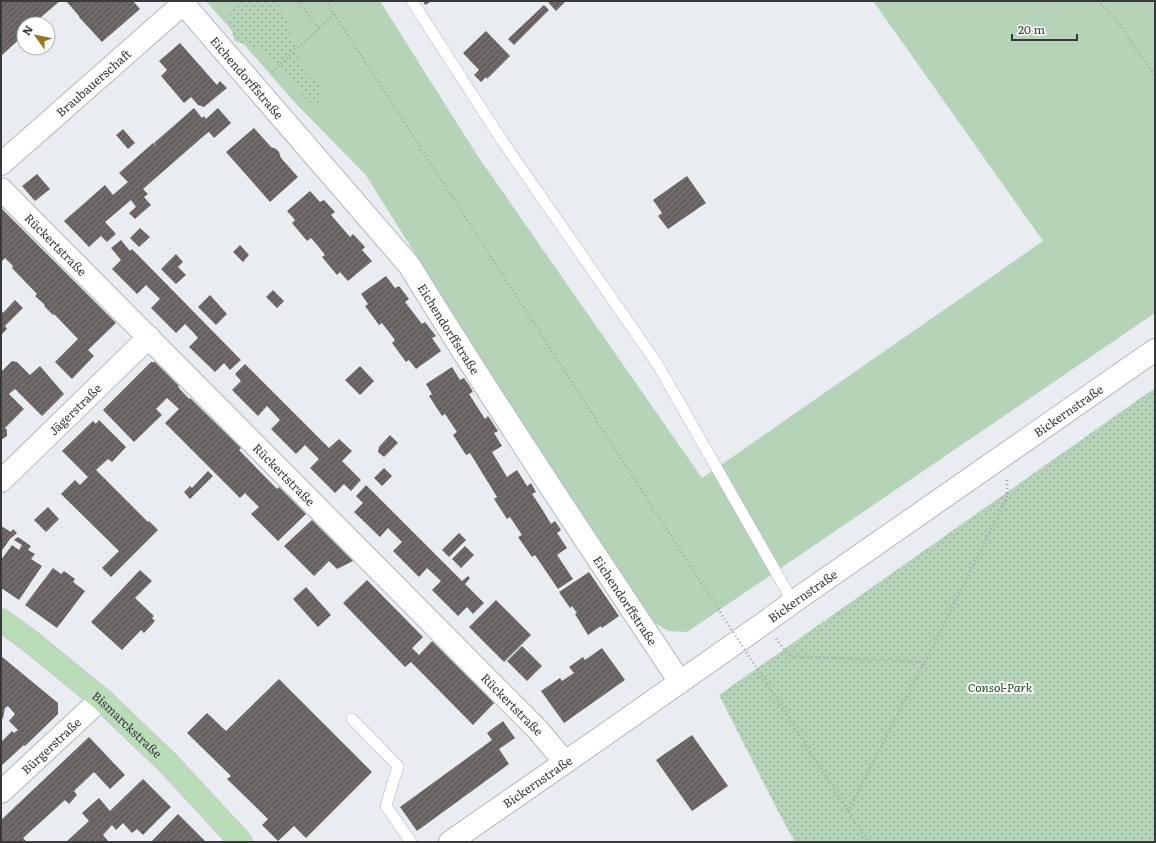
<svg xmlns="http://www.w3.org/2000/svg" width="1156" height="843" font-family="Literata,serif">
	<defs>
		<pattern id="park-dots" width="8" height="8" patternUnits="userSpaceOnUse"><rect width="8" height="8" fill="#b5d4b7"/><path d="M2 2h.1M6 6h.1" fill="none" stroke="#94ad96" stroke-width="1.8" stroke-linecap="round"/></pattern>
		<pattern id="building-hatch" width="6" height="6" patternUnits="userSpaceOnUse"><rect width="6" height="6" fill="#686161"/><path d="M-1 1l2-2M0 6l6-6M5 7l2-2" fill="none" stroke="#7f7a7a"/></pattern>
	</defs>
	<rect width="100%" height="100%" fill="#e9edf2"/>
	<polygon fill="#b5d4b7" points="206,1 380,1 477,155 702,478 1043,241 873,1 1155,1 1155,313 687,632 668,631 655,623 518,417 365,174 297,105"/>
	<g fill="url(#park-dots)">
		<polygon points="239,1 275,1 284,12 305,73 321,87 320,103 303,101 298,86 261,52 262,50 235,41 227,17"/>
		<polygon points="1155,388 1155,842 795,842 778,811 719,695"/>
	</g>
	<g fill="url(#building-hatch)">
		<polygon points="1,1 60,1 40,18 43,22 40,24 24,24 24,35 1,56"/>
		<polygon points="66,1 133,1 140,9 102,42 79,17 79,16"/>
		<polygon points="423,1 432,1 425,5"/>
		<polygon points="547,1 566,1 556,11"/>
		<polygon points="544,5 549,10 514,45 508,39"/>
		<polygon points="486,31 510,56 487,79 486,77 481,82 474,75 479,70 463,53"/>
		<polygon points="180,43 217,85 220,81 227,88 204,107 198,105 191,97 184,103 161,76 167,70 159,61"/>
		<polygon points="194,108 202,118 204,116 206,119 218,108 231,123 214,138 209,132 206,134 143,189 148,194 144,197 151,205 135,219 129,213 136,207 131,200 105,222 116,234 107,242 101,236 89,247 64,221 105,185 113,195 128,182 119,173 153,143 157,147 154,143"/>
		<polygon points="254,128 271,147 276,149 279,152 281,158 298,177 270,202 226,152"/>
		<polygon points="123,129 135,143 128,149 116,135"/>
		<polygon points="37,174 50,189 35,201 22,186"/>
		<polygon points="687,176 706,203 668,229 658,216 662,213 653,200"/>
		<polygon points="310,191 320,202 324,200 335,212 331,215 350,237 353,234 365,247 362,250 372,261 348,281 340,272 337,275 322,257 325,255 318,246 311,238 307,241 292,223 295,220 287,211"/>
		<polygon points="1,208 116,323 88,350 94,356 72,379 55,362 78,339 54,314 53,315 44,306 45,305 35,296 37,294 12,268 13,266 5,258 2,261 1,259"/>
		<polygon points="140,228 150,237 139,247 130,238"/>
		<polygon points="121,240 130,251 132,249 241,360 230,370 224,363 215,372 189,347 198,338 192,331 185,324 176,333 151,308 160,299 146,285 137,294 112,269 121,260 111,248"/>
		<polygon points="240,245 249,255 243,262 233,252"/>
		<polygon points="176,254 183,262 178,267 186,275 176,284 161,269"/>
		<polygon points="386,276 395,288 399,286 409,299 405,302 422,324 425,322 436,336 432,338 441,351 416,369 409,360 406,362 392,343 395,340 382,323 379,325 365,306 368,304 361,294"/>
		<polygon points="273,290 284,301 277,308 266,297"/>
		<polygon points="210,295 227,314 216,325 198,307"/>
		<polygon points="15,300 23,308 5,326 7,329 1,335 1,310 3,313"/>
		<polygon points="12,361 17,362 30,375 40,366 64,394 42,416 15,389 9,394 24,409 5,428 7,430 7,436 1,440 1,372"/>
		<polygon points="151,362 155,362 179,386 178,387 189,399 190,398 241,448 239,450 277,489 279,487 306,514 278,541 251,514 259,507 245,493 240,498 165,423 179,409 167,398 156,409 162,415 134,442 103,410"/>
		<polygon points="245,364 329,448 339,439 352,451 342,461 361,480 351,491 344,484 335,493 310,468 319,459 305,445 296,454 271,429 280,420 267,406 258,416 232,390 241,381 235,374"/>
		<polygon points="360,366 374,381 360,395 345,380"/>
		<polygon points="452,367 460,380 464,378 469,385 473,392 469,394 485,419 488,416 498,431 494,433 502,446 492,452 507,477 517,470 527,486 531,483 536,492 532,494 542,509 551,524 555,521 561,530 557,533 567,548 557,555 573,579 558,589 535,555 532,557 518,537 522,535 510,517 507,519 494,499 497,497 470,453 466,455 453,435 457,432 445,414 442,416 429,396 432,394 426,384"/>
		<polygon points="99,420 126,447 112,462 108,459 96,470 148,522 149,521 158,530 111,577 102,568 119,551 61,494 75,480 80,485 88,477 62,451 93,421 96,424"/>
		<polygon points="390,435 398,443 384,457 378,452 379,447"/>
		<polygon points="384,468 392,476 382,486 374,478"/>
		<polygon points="208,471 213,476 190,499 184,492 190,486 192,488"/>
		<polygon points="366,485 462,581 468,576 470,578 465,584 484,603 473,614 467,607 458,616 432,590 441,581 427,568 419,577 393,551 402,542 388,528 380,537 354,512 363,503 356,496"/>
		<polygon points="48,507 59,519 46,532 34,520"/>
		<polygon points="312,520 353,561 337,569 329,561 314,576 284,546"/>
		<polygon points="1,526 11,532 13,529 17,533 10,539 1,552"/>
		<polygon points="459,533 466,540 449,557 442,550"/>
		<polygon points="18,537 31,546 28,550 35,554 31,559 42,566 19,600 1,588 1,560 12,545 19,550 22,545 14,540"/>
		<polygon points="465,546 474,555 461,568 452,559"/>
		<polygon points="53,568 61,574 64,571 75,579 73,582 85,591 57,628 25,605"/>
		<polygon points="140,570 152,581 135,598 154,616 152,618 155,621 144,633 141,630 122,650 91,622"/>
		<polygon points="589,572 619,616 602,628 601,626 588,635 575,614 577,613 572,606 570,608 559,592"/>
		<polygon points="367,580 423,637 412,648 419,655 432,641 494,703 473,725 411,662 405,667 343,603"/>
		<polygon points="306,587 331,615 318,627 293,599"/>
		<polygon points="496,600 531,635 504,662 469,627"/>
		<polygon points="522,646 542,666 527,681 507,661"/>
		<polygon points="602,648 625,680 564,723 541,691 560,678 562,681 574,673 569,667 583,657 585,660"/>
		<polygon points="1,656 58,703 58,714 25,746 24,745 1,766 1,742 12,731 14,733 18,730 9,721 15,714 8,706 5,708 3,718 1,720"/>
		<polygon points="279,679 372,772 306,838 294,826 278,841 262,825 268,819 227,779 231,776 187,733 207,713 226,731"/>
		<polygon points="503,721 515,738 499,749 509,764 417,831 400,807 492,740 487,733"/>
		<polygon points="692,735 728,786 692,811 656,760"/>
		<polygon points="89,737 125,775 110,789 94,772 74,791 77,795 69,804 65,800 23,838 27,842 1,842 1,820"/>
		<polygon points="143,779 171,807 143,835 137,829 132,833 123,823 116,830 112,825 103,835 109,842 66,842 89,821 82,813 99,798 110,811"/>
		<polygon points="178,814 206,842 151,842"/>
	</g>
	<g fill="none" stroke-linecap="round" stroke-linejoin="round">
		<defs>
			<g id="lane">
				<polyline points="412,1 501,139 658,365 793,602"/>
				<polyline points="352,719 398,766 386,806 411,842"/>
			</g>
			<g id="street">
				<path id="s1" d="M181,1L409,265C496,406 588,544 680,682"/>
				<path id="s2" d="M1,164L186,1"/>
				<path id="s3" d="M1,189L538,730L565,762"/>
				<path id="s4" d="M1,481L149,337"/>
				<path id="s5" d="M1,792L101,699"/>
			</g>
			<g id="secondary">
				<path id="s6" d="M450,842L603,736L764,623L793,602L1155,350"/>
			</g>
			<g id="primary">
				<path id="s7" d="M1,620L30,641L101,699L168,763L241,842"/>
			</g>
		</defs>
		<use href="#lane" stroke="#b2b6bb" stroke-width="12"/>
		<use href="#street" stroke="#b2b6bb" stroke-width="24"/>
		<use href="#secondary" stroke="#b2b6bb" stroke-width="24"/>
		<use href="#primary" stroke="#c7c8c8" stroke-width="24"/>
		<g stroke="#a1a5a8" stroke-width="2.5" stroke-dasharray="1 3" stroke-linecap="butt">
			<polyline points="326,1 720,612"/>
			<polyline points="1098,1 1116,20 1155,75"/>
			<polyline points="319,29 334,14"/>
			<polyline points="272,72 319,29 298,1"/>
			<polyline points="776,639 789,656 926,662"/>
			<polyline points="767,684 868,842"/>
			<polyline points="848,811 936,640 1007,497 1007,480"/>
		</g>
		<use href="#lane" stroke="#fff" stroke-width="11"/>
		<use href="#street" stroke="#fff" stroke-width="22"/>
		<use href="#secondary" stroke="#fff" stroke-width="22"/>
		<use href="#primary" stroke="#b8ddb7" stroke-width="22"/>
		<polyline stroke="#a1a5a8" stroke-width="2.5" stroke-dasharray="1 3" stroke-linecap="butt" points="720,612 767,684"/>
	</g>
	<g text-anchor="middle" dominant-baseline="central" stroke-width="4" stroke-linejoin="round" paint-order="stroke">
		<g font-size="12" fill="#37393b" stroke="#fff">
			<text stroke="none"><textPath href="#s1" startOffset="101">Eichendorffstraße</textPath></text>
			<text stroke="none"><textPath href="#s2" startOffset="123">Braubauerschaft</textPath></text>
			<text stroke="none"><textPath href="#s3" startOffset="78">Rückertstraße</textPath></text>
			<text stroke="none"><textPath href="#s1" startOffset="424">Eichendorffstraße</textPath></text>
			<text stroke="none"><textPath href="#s4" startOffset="103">Jägerstraße</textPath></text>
			<text stroke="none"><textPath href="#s6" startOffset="754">Bickernstraße</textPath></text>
			<text stroke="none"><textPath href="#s3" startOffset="402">Rückertstraße</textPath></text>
			<text stroke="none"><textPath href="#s6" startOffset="430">Bickernstraße</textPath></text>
			<text stroke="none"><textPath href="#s1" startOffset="748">Eichendorffstraße</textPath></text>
			<text stroke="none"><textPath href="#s3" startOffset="726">Rückertstraße</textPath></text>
			<text stroke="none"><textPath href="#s7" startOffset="164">Bismarckstraße</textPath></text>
			<text stroke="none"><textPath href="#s5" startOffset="68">Bürgerstraße</textPath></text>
			<text stroke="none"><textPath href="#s6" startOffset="106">Bickernstraße</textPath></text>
		</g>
		<g font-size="12" font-style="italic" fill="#13491e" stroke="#fff">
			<text x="1000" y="687">Consol-Park</text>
		</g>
	</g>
	<rect width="1156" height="843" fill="none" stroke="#37393b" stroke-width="4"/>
	<g transform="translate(36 36) rotate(303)"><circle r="19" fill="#ffffff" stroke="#afb0b1"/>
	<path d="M0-3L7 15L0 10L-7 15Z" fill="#96771f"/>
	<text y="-6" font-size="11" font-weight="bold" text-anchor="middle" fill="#37393b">N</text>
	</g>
	<path d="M1012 34v6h65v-6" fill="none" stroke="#37393b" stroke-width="2"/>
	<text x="1018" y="34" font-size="12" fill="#37393b" stroke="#ffffff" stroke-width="3" paint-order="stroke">20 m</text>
</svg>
